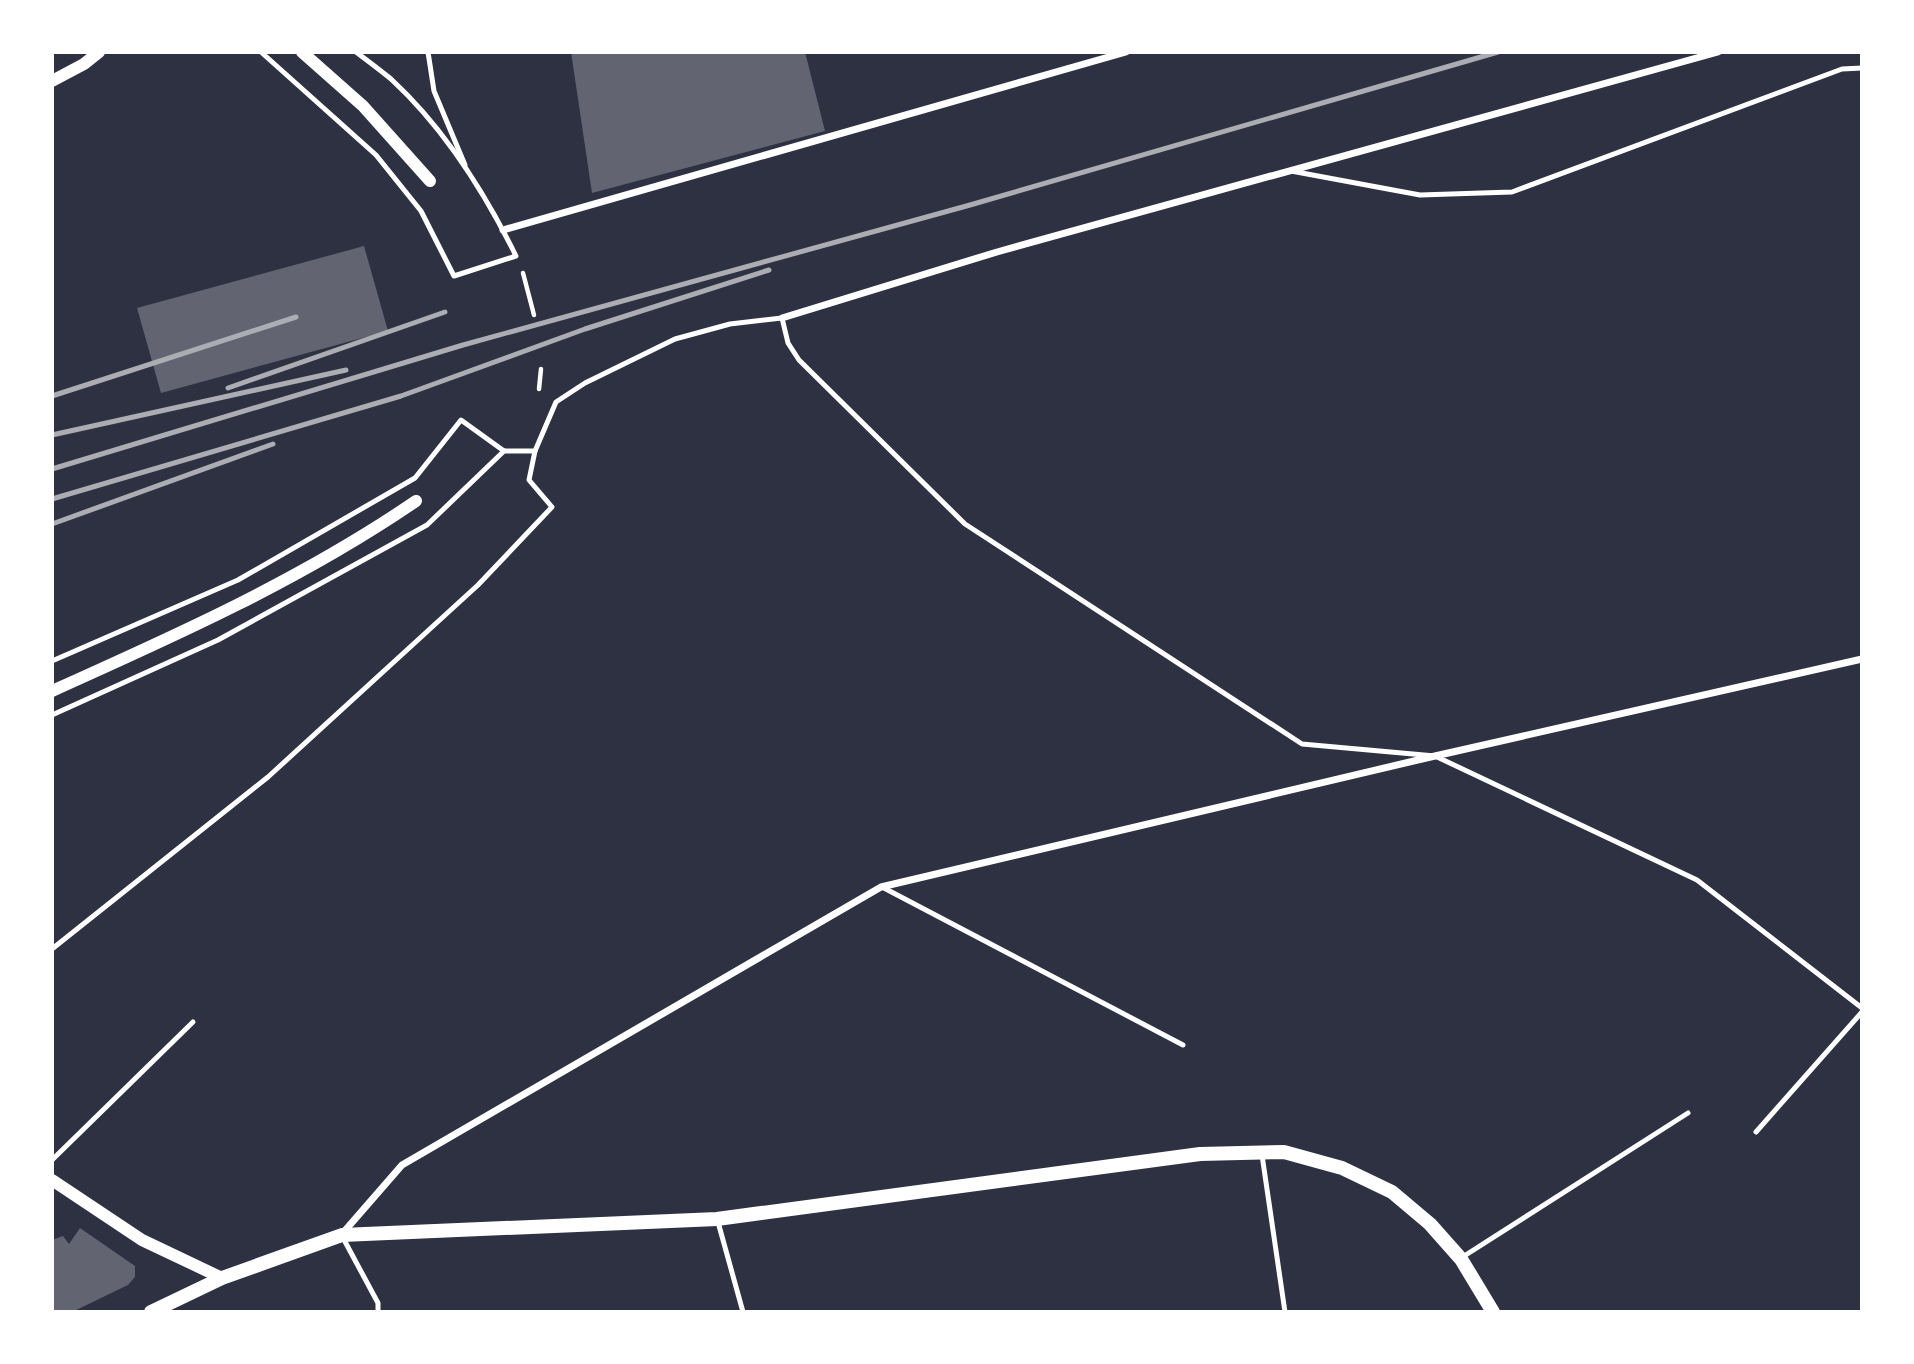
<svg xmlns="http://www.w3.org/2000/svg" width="1914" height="1364" font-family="'Open Sans',sans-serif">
	<rect width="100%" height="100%" fill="#2d3142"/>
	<g fill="#626471">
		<polygon points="571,52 805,52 825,131 592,193"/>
		<polygon points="364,246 388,331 161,393 137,308"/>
		<polygon points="80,1228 135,1266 135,1277 128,1285 72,1312 52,1312 52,1240 63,1236 69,1244"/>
	</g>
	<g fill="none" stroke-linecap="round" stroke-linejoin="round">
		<g stroke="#fff" stroke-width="4.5">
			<polyline points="523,273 534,315"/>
			<polyline points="539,389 541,369"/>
		</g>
		<g stroke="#fff" stroke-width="5">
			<path d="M261,52L376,155L421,211L454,276L516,256C485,193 443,127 391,79C380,70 368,61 356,52"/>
			<polyline points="428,52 434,91 465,165"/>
			<polyline points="1291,171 1420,195 1512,192 1842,69 1862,68"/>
			<polyline points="52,661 238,580 415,478 461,420 504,451 535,451 556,402 585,383 675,339 730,324 782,318 788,343 799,360 965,524 1302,744 1435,756 1697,880 1862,1008"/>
			<polyline points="52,715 218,640 427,525 504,451"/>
			<polyline points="882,887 1183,1045"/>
			<polyline points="52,949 268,777 478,585 552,507 529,480 535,451"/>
			<polyline points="1756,1132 1862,1012"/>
			<polyline points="1262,1155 1285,1312"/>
			<polyline points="52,1160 193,1022"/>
			<polyline points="718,1222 743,1312"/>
			<polyline points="342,1236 378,1303 378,1312"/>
			<polyline points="1461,1258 1688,1113"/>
		</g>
		<g stroke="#fff" stroke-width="7">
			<polyline points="503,230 1126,52"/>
			<polyline points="782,318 997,252 1718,52"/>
			<polyline points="342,1234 402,1165 881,887 1435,756 1862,659"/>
		</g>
		<g stroke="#fff" stroke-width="12">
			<polyline points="302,52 363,106 430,181"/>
			<polyline points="52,81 84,64 99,52"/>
			<path d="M52,691C177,635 302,579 416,501"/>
			<polyline points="52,1180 142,1240 222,1278"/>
		</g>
		<polyline stroke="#fff" stroke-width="14" points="151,1312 222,1278 342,1235 717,1219 1200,1154 1284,1152 1342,1168 1392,1192 1430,1224 1461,1259 1493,1312"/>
		<g stroke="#abadb3" stroke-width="5">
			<polyline points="228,388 445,312"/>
			<polyline points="52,396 296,317"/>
			<polyline points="52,435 346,370"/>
			<polyline points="52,469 463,345 970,205 1498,52"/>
			<polyline points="52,499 401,396 585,329 769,270"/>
			<polyline points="52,524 273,444"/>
		</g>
	</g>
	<rect width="1914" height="1364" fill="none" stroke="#ffffff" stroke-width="108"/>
</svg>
